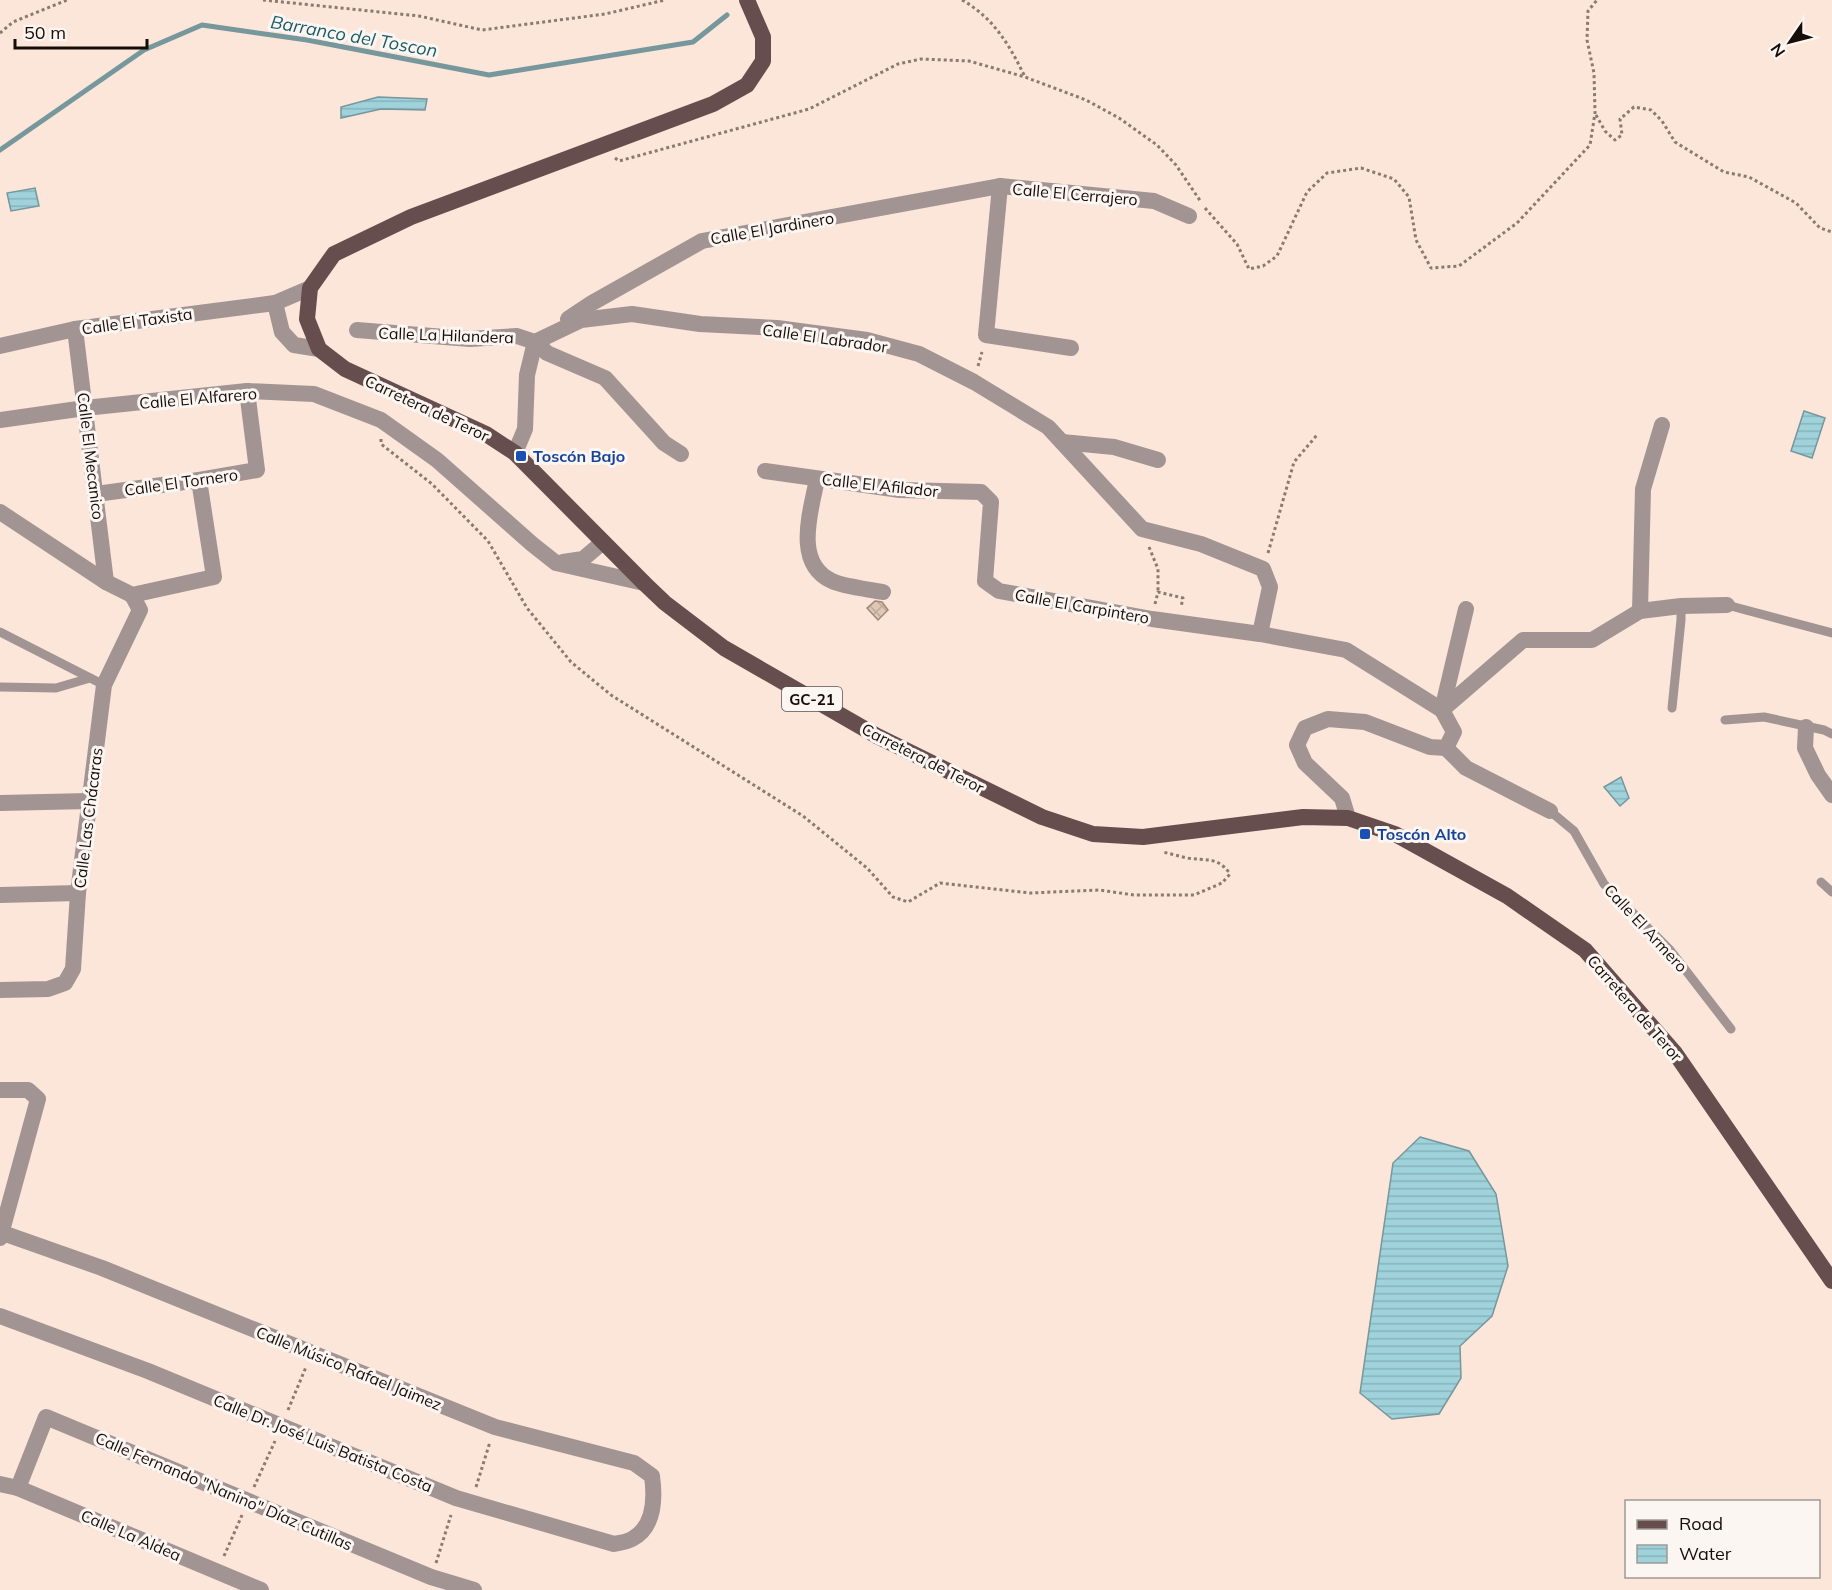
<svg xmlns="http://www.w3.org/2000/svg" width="1832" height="1590" font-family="Mulish,sans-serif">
	<defs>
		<pattern id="water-rules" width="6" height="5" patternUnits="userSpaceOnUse" patternTransform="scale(1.5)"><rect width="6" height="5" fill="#9fd2db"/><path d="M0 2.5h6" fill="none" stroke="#88b3bb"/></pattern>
		<pattern id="building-cross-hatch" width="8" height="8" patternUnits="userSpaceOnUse" patternTransform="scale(1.5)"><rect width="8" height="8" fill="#e0c6b5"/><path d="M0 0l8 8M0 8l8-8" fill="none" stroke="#bfa99a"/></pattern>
	</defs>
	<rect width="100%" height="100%" fill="#fce5d9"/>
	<g fill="url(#water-rules)" stroke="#76979c" stroke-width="1.5">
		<polygon points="378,97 427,99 425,110 381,109 341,118 341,107"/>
		<polygon points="35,188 39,206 11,211 7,193"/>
		<polygon points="1804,411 1825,418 1812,458 1791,451"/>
		<polygon points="1621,777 1629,798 1620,806 1604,787"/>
		<polygon points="1420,1137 1469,1151 1496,1194 1508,1266 1492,1316 1460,1346 1461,1378 1439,1414 1392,1419 1360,1393 1393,1163"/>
	</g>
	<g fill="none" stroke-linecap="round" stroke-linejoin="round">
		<polyline stroke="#76979c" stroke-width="5" points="0,150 144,50 202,25 307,40 489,75 693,42 727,15"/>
	</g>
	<polygon fill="url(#building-cross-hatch)" stroke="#a18979" stroke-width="1.5" points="875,601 882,602 888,610 878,620 867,608"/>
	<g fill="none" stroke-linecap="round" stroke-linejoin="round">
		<g stroke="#8a7a72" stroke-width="3" stroke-dasharray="3 3" stroke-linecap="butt">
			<polyline points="263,0 419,16 482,30 605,14 665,0"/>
			<path d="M962,0C994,18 1010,46 1025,77"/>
			<polyline points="0,33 13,22 67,0"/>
			<polyline points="1596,115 1605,131 1615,140 1622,135 1620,119 1634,107 1651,110 1662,121 1675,142 1724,172 1749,177 1796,203 1820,228 1832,232"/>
			<polyline points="615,158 619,161 809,109 898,64 921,59 969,61 1025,77 1086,100 1119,118 1157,145 1176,165 1201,202"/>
			<polyline points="1205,208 1237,244 1249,269 1263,266 1277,256 1307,192 1327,173 1361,168 1394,179 1409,197 1416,240 1431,268 1459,266 1517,223 1590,145 1595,113 1594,73 1587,40 1588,11 1597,0"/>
			<polyline points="978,366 982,352"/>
			<path d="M381,439V444L432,484L488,541L527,608L571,662L611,695L803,816L867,868L893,897L908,902L940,883L1030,893L1099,890L1134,895H1194L1222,883L1230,874C1218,856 1205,861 1187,858C1179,856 1171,854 1163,852"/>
			<polyline points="1149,547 1158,569 1158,592"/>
			<polyline points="1268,553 1294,462 1317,435"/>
			<polyline points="1155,604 1158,592 1183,598 1181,607"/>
			<polyline points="288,1410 306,1367"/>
			<polyline points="254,1487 275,1441"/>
			<polyline points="476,1487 490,1442"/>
			<polyline points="224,1556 242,1515"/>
			<polyline points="436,1563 451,1515"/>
		</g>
		<g stroke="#a29493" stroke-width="9">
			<polyline points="1727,605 1832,633"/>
			<polyline points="0,632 104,685"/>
			<polyline points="0,687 56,688 90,678"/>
			<polyline points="1672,708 1681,620 1681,606"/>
			<polyline points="1725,720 1764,717 1824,730 1832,734"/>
			<polyline points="1550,811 1574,831 1604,884 1670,950 1731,1029"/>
			<polyline points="1821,882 1832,892"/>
		</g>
		<g stroke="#a29493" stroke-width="16">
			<polyline points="1000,186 986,335 1071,348"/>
			<polyline points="275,303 282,332 294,345 319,349"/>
			<polyline points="568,319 592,303 702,241 1000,186 1154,201 1189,216"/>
			<polyline points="75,329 106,582"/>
			<polyline points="357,330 470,339 517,336 535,342 547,353 605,378 664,443 681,454"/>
			<polyline points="535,342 581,320 632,314 700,324 777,328 867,340 919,354 974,382 1048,427 1142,529 1201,544 1263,569 1270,587 1260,634"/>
			<polyline points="0,346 75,329 275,303 310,288"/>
			<polyline points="0,420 85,408 247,391 314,394 381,420 437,460 532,544 556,563 644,583"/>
			<polyline points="1062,442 1114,447 1158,460"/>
			<polyline points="515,453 525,429 527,375 535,342"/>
			<polyline points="765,471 900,490 981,492 991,502 985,581 999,591 1152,619 1260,634 1346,650 1442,710 1454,732 1446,748 1430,747 1365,722 1328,719 1305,728 1297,745 1305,763 1342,798 1348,818"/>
			<path d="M817,479C811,511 793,563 832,581C845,587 868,589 883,592"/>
			<polyline points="96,494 199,480 257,470 247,391"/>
			<polyline points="0,512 106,582 132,595"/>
			<polyline points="563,562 583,559 603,542"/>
			<polyline points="132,595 214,577 199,480"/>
			<polyline points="1640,611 1643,489 1662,425"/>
			<polyline points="1442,710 1523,640 1592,640 1640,611 1681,606 1727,605"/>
			<polyline points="1442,710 1466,609"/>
			<polyline points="1806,727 1805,748 1818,775 1832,795"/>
			<polyline points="1446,748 1466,768 1550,811"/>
			<polyline points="0,803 89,801"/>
			<polyline points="0,895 78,893"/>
			<polyline points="0,990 48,989 65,983 73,969 78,893 104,685 140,610 132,595"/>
			<polyline points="0,1090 28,1090 38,1099 0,1238"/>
			<path d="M0,1232L102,1268L495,1427L634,1463L652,1476C655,1498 655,1527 632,1539C627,1542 619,1543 614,1544L456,1498L148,1371L0,1316"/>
			<polyline points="0,1484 18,1488 261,1590"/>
			<polyline points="18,1488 46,1417 431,1577 474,1590"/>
		</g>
		<polyline stroke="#664e4e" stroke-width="16" points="747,0 763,37 763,61 747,85 713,104 411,217 334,254 310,288 307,319 319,349 345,369 486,434 515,453 644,583 665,603 724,648 877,736 1042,817 1093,834 1143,837 1303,817 1348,818 1395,834 1507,896 1585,950 1675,1053 1832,1281"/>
	</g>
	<g fill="#1a4fb4" stroke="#fcf6f3" stroke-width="2">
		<rect x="515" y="450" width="12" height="12" rx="3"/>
		<rect x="1359" y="828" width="12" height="12" rx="3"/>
	</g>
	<g text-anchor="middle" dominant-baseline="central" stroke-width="6" stroke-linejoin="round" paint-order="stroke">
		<rect fill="#fcf6f3" stroke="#5b534f" stroke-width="1.5" x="782" y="687" width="60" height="24" rx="4.5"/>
		<g font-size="15" font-weight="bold" fill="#160d09">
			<text x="812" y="699">GC-21</text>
		</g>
		<g font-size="16" fill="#160d09" stroke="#fcf6f3">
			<text transform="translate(1075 194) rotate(5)">Calle El Cerrajero</text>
			<text transform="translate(772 228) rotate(-10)">Calle El Jardinero</text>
			<text transform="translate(137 321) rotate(-8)">Calle El Taxista</text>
			<text transform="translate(446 335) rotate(2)">Calle La Hilandera</text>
			<text transform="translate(825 338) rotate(8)">Calle El Labrador</text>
			<text transform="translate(198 398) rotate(-5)">Calle El Alfarero</text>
			<text transform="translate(427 408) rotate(25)">Carretera de Teror</text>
			<text transform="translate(91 456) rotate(83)">Calle El Mecanico</text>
			<text transform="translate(181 482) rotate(-8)">Calle El Tornero</text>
			<text transform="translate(880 485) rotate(6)">Calle El Afilador</text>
			<text transform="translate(1082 606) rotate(10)">Calle El Carpintero</text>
			<text transform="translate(923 758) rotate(27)">Carretera de Teror</text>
			<text transform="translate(88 818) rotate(-83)">Calle Las Chácaras</text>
			<text transform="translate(1646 928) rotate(47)">Calle El Armero</text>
			<text transform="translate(1635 1008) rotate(49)">Carretera de Teror</text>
			<text transform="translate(349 1368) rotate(22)">Calle Músico Rafael Jaimez</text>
			<text transform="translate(323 1443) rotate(22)">Calle Dr. José Luis Batista Costa</text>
			<text transform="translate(224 1491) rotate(23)">Calle Fernando "Nanino" Díaz Cutillas</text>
			<text transform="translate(131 1535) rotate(23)">Calle La Aldea</text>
		</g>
		<g font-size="16" font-weight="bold" fill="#164399" stroke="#fcf6f3" text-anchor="start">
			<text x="533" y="456">Toscón Bajo</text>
			<text x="1377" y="834">Toscón Alto</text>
		</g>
		<g font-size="18" font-style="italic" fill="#185c66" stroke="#fcf6f3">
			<text transform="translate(354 36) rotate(10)">Barranco del Toscon</text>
		</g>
	</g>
	<rect x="1625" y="1500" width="195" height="78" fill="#fcf6f3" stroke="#a09995" stroke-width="1.5"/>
	<rect x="1637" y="1520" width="30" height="9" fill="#664e4e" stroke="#a09995" stroke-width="1.5"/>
	<text x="1679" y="1530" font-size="18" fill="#160d09">Road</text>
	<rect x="1637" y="1545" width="30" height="18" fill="url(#water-rules)" stroke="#a09995" stroke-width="1.5"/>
	<text x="1679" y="1560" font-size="18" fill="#160d09">Water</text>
	<g transform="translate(1790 42) rotate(235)" stroke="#fcf6f3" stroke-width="4.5" paint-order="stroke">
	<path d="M0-4.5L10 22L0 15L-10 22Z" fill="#160d09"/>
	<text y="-9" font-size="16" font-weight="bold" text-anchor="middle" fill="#160d09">N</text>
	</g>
	<path d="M15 39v9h132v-9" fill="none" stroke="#160d09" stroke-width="3"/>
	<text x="24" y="39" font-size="18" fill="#160d09" stroke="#fcf6f3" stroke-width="4.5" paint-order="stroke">50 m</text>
</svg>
